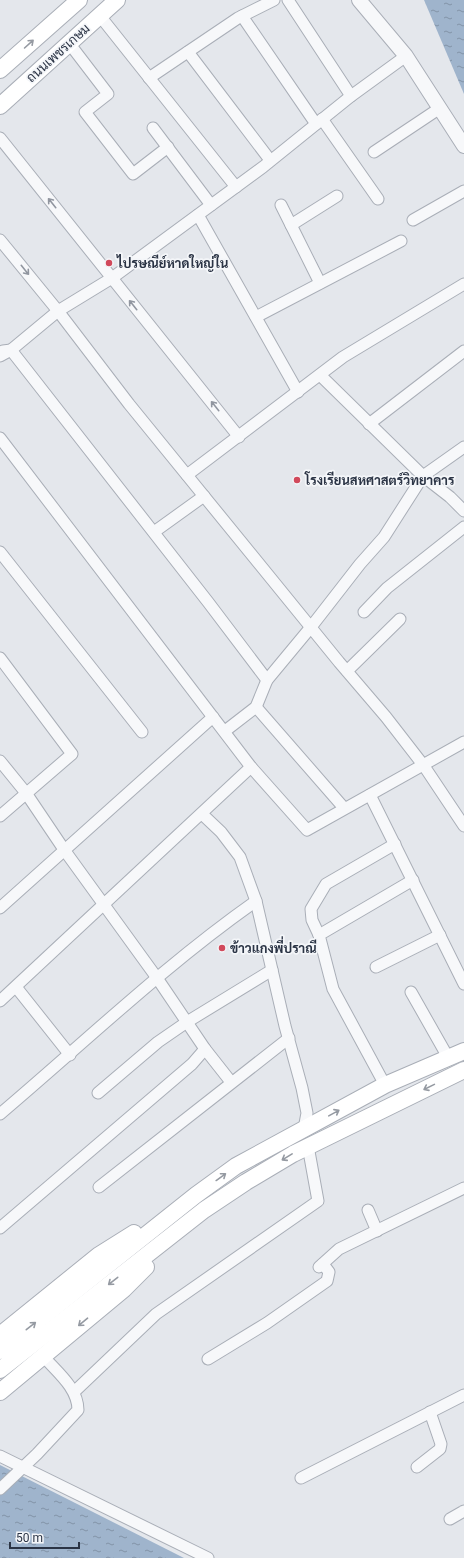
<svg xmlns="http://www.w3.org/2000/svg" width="464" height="1558" font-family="Roboto,Sarabun,sans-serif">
	<defs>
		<pattern id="water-ripples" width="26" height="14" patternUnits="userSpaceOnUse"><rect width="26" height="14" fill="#9fb4cc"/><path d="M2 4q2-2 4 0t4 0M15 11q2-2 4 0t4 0" fill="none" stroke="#8293a7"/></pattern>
	</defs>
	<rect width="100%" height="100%" fill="#e4e7ec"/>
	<g fill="url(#water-ripples)">
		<polygon points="424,0 464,0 464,94"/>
		<polygon points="0,1465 184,1558 0,1558"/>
	</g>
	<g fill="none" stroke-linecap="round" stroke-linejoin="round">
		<defs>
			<g id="minor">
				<polyline points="288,0 351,96"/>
				<polyline points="100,16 236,187"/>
				<polyline points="242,16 316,124"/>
				<polyline points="69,43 108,94 85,112 133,174 168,147"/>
				<polyline points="188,52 270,160"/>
				<polyline points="149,78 238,18 274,0"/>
				<polyline points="322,119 378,199"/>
				<polyline points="153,128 211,205"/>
				<polyline points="0,138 239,437"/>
				<polyline points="374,152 440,108"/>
				<polyline points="281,205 320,283"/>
				<polyline points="198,215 298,392"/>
				<polyline points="413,220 464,191"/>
				<polyline points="291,225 337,196"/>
				<polyline points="0,240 58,311 129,404 339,662 386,717 424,766 464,826"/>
				<polyline points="256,317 401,241"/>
				<polyline points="3,351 11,350 208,602 267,680"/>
				<polyline points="0,356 11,350 58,311 112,278 263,167 351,96 406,56"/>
				<polyline points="320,375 423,476 450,497 464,511"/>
				<polyline points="369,424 464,351"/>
				<polyline points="0,438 251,767 307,830 464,742"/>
				<polyline points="187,475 343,357 464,284"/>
				<polyline points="154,532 204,496"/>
				<polyline points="0,552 142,732"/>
				<polyline points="364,612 387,588 464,527"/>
				<polyline points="0,658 72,754 0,816"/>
				<polyline points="347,671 400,619"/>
				<polyline points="256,707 344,808"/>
				<polyline points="225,731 256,707 267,680 311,627 360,564 384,537 423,476 464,447"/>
				<polyline points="0,761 26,793 65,851 157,978 205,1049 231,1082"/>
				<polyline points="370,795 464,984"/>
				<polyline points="202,814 221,832 240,857 256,901 285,1026 302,1088 307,1113 304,1129"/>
				<polyline points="0,908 213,717"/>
				<polyline points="319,935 312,920 311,909 326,884 395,844"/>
				<polyline points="376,967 440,935"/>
				<polyline points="16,987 70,1055"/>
				<polyline points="411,992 449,1059"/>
				<polyline points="0,1001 251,767"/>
				<polyline points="385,1085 333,989 319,935 413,880"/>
				<polyline points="98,1093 158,1042 187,1022 272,970"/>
				<path d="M0,1114C85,1042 165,965 256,901"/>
				<polyline points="99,1187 289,1038"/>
				<polyline points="368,1210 377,1231"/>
				<polyline points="0,1228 192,1064 205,1049"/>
				<polyline points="319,1267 339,1249 464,1188"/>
				<polyline points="208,1359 267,1323 327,1281 329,1272 323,1264"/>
				<polyline points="74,1392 156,1314 318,1201 308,1146"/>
				<polyline points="0,1456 208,1558"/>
				<polyline points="417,1467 440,1449 441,1444 430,1412"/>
				<polyline points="301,1478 464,1395"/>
				<path d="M0,1489L37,1454L78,1410C78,1388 57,1372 43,1356"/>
				<polyline points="450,1519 464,1511"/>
			</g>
			<polyline id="tertiary" points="359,0 406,56 464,146"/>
			<g id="secondary">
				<polyline points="0,70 79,0"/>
				<polyline points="0,106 117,0"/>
				<polyline points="0,1335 99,1255 134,1233"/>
				<polyline points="0,1351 196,1195 236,1166 385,1085 464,1051"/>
				<polyline points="0,1370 204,1210 246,1182 293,1154 464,1070"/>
				<polyline points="0,1392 124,1289 146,1267"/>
			</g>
		</defs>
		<use href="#minor" stroke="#a9aeb7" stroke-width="13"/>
		<use href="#tertiary" stroke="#a9aeb7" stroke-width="16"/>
		<use href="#secondary" stroke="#a9aeb7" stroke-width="18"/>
		<use href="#minor" stroke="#f7f8fa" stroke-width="11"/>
		<use href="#tertiary" stroke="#f7f8fa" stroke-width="14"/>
		<use href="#secondary" stroke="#fff" stroke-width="16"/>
	</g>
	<defs><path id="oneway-shaft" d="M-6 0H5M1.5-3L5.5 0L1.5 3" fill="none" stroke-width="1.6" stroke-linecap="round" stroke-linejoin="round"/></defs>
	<g stroke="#959aa2">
		<use href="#oneway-shaft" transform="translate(29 44) rotate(-42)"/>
		<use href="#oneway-shaft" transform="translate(429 1087) rotate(154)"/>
		<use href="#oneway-shaft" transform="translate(334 1113) rotate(-29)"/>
		<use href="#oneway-shaft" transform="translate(287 1157) rotate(149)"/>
		<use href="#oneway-shaft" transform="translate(221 1177) rotate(-36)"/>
		<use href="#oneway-shaft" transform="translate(113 1281) rotate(142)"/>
		<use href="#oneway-shaft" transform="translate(83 1322) rotate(140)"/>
		<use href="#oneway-shaft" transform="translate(31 1326) rotate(-38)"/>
	</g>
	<g stroke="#9196a0">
		<use href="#oneway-shaft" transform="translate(52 203) rotate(-129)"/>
		<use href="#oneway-shaft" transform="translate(25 270) rotate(51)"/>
		<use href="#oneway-shaft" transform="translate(133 305) rotate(-129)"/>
		<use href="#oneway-shaft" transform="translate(215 406) rotate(-129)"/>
	</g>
	<g fill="#d1495b" stroke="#f4f6f9" stroke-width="1.5">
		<circle cx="109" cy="263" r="4"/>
		<circle cx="297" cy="480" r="4"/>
		<circle cx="222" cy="948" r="4"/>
	</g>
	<g text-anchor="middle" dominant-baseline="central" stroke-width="3.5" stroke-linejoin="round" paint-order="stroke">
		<g font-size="13" fill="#2b3445" stroke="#f4f6f9">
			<text transform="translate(58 53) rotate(-42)">ถนนเพชรเกษม</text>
		</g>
		<g font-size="13" font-weight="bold" fill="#2b3445" stroke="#f4f6f9" text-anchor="start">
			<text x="117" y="263">ไปรษณีย์หาดใหญ่ใน</text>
			<text x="305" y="480">โรงเรียนสหศาสตร์วิทยาคาร</text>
			<text x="230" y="948">ข้าวแกงพี่ปราณี</text>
		</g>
	</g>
	<path d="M10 1542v6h69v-6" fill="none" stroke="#2b3445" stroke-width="2"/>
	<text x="16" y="1542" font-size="12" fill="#2b3445" stroke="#f4f6f9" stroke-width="3" paint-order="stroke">50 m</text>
</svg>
